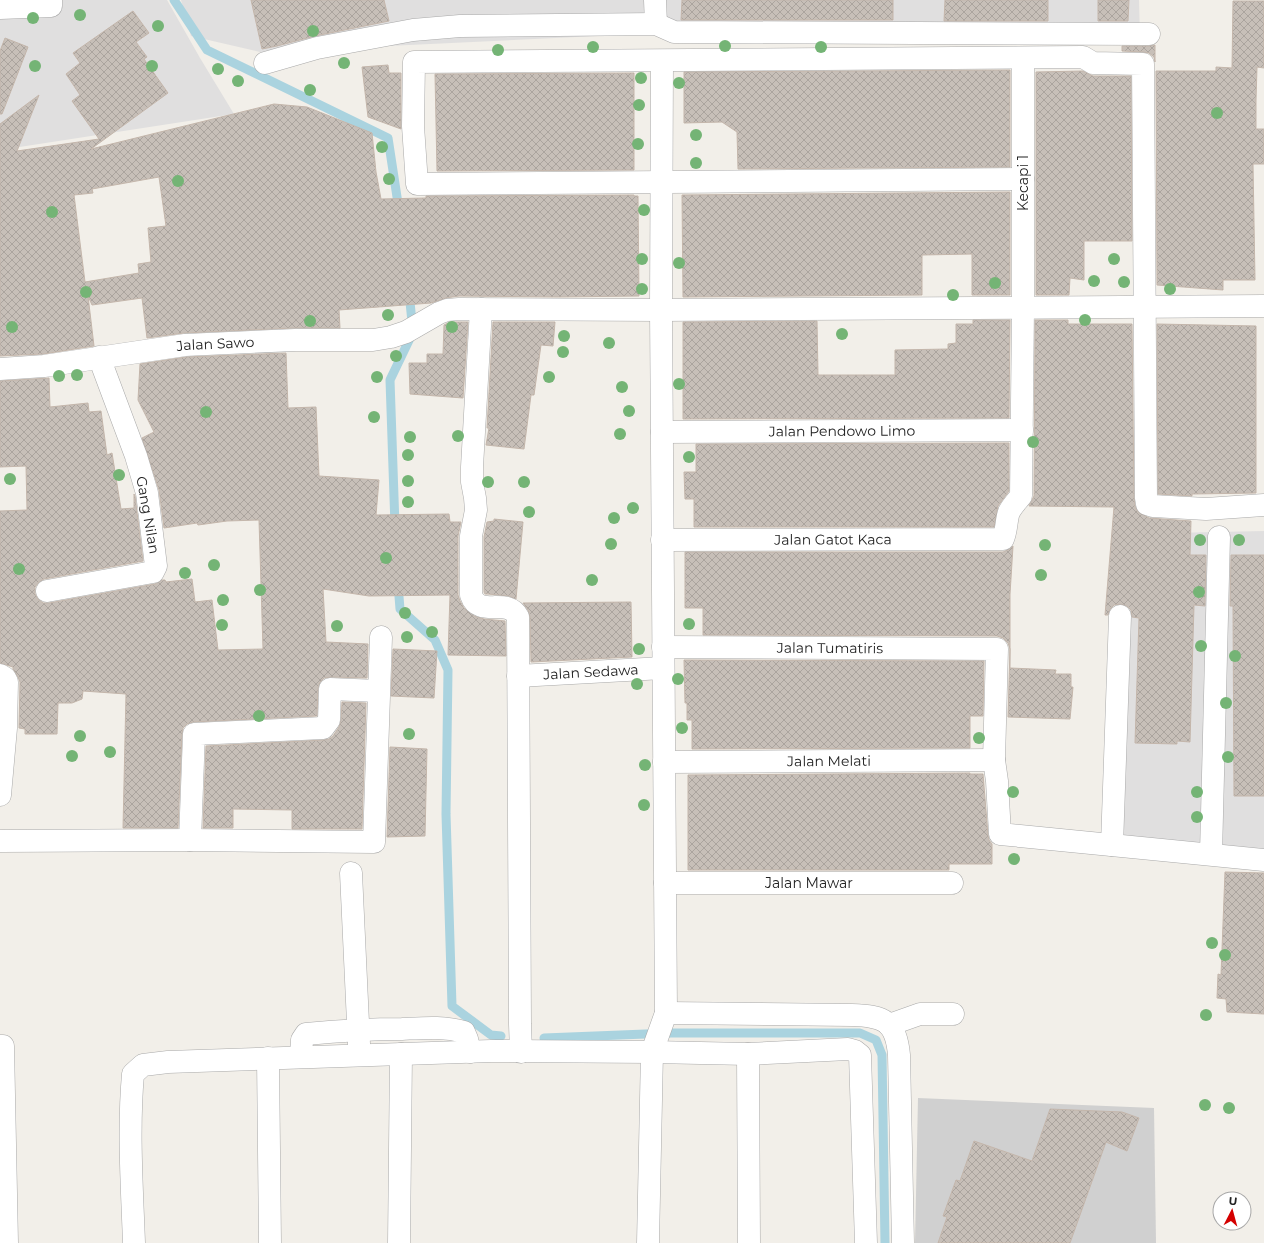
<svg xmlns="http://www.w3.org/2000/svg" width="1264" height="1243" font-family="Montserrat,sans-serif">
	<defs>
		<pattern id="building-cross-hatch" width="8" height="8" patternUnits="userSpaceOnUse"><rect width="8" height="8" fill="#c7bfb8"/><path d="M0 0l8 8M0 8l8-8" fill="none" stroke="#aba49e"/></pattern>
	</defs>
	<rect width="100%" height="100%" fill="#f2efe9"/>
	<g fill="#e0dfdf">
		<polygon points="0,0 167,0 200,58 234,114 0,150"/>
		<polygon points="181,0 1139,0 1140,38 639,34 260,52 191,36"/>
		<polygon points="1264,531 1264,860 1112,847 1122,534"/>
	</g>
	<polygon fill="#d0d0d0" points="918,1098 1154,1108 1156,1243 915,1243"/>
	<g fill="none" stroke-linecap="round" stroke-linejoin="round">
		<g stroke="#aad3df" stroke-width="9">
			<polyline points="174,0 207,50 388,138 399,210"/>
			<polyline points="395,526 390,380 413,332 409,292"/>
			<polyline points="398,584 400,609 435,640 448,670 446,814 452,1006 491,1035 501,1036"/>
			<polyline points="544,1038 671,1033 860,1033 876,1040 882,1055 885,1243"/>
		</g>
	</g>
	<g fill="url(#building-cross-hatch)" stroke="#c4b6ab" fill-rule="evenodd">
		<polygon points="251,0 384,0 389,21 315,36 277,46 262,49"/>
		<polygon points="682,0 893,0 893,20 681,20"/>
		<polygon points="945,0 1048,0 1048,21 944,21"/>
		<polygon points="1098,0 1129,0 1128,21 1098,21"/>
		<polygon points="1233,1 1264,1 1264,68 1257,67 1256,100 1256,129 1264,129 1264,164 1253,164 1255,280 1223,280 1223,290 1157,285 1156,71 1216,71 1216,67 1232,68"/>
		<path d="M133,11L149,33L136,42L147,57L144,59L168,93L91,149L274,104L307,107L372,133L376,172L381,199L426,198V196L634,195V196H638L639,296L557,297L459,296L446,298L431,303L339,310L340,328H294L184,333L147,338L142,298L92,305L88,296L94,346L43,354L0,356V124L39,95L17,151L99,139L72,101L80,95L66,74L80,63L73,53ZM159,177L166,226L148,228L151,262L138,264L139,273L85,282L74,195L93,193L92,189Z"/>
		<polygon points="5,38 28,47 2,114 0,114 0,51"/>
		<polygon points="1155,45 1155,62 1154,57 1149,53 1143,52 1122,51 1122,46 1149,46"/>
		<polygon points="388,65 389,73 401,73 401,129 368,117 362,67"/>
		<polygon points="1010,70 1010,167 738,169 737,132 722,122 684,123 684,72"/>
		<polygon points="1083,71 1093,76 1131,76 1132,241 1084,241 1084,280 1070,278 1069,295 1036,295 1036,72"/>
		<polygon points="634,73 634,170 437,171 435,74"/>
		<polygon points="1010,192 1010,295 972,295 972,254 922,255 922,295 683,297 682,195"/>
		<polygon points="973,320 1010,320 1009,418 683,419 683,322 817,321 818,375 895,375 895,350 948,349 948,344 956,343 956,324 973,324"/>
		<polygon points="1035,320 1068,320 1068,324 1132,324 1134,498 1135,506 1138,512 1149,518 1191,521 1190,555 1206,555 1205,606 1194,605 1190,742 1177,741 1177,744 1135,743 1139,618 1132,617 1131,610 1127,606 1121,604 1114,605 1110,609 1108,615 1105,615 1114,507 1029,506 1034,496"/>
		<polygon points="450,322 468,322 463,398 410,394 409,363 427,363 427,354 443,354 444,325"/>
		<polygon points="493,322 555,322 553,346 541,345 534,395 531,395 524,449 486,445 489,428 487,428"/>
		<polygon points="1157,324 1256,326 1256,493 1192,494 1192,496 1158,494"/>
		<polygon points="286,353 288,408 316,407 319,476 379,480 376,515 449,514 450,522 461,522 458,536 458,595 460,601 464,608 474,616 484,619 505,621 506,656 448,655 450,595 369,596 323,589 326,642 368,644 367,678 331,677 324,678 320,682 318,688 317,716 193,722 187,724 183,728 182,734 178,828 123,828 126,694 83,691 82,699 72,703 58,703 57,734 25,734 25,729 19,728 20,682 18,677 13,669 13,667 0,663 0,511 27,510 26,466 0,467 0,381 49,378 50,407 88,403 89,412 101,411 107,455 112,453 121,509 134,508 134,494 135,496 143,561 44,579 39,582 35,587 35,594 38,599 43,603 49,603 155,584 162,580 165,580 166,582 192,579 195,602 212,600 218,650 263,649 259,520 227,521 198,525 197,523 164,528 159,490 142,438 154,432 138,400 140,364 186,357"/>
		<polygon points="1009,443 1009,491 998,506 994,527 694,527 694,499 685,499 684,472 696,472 696,444"/>
		<polygon points="494,519 523,522 516,599 509,596 488,594 485,594 484,592 484,537 487,522 494,521"/>
		<polygon points="1013,546 1010,594 1010,668 1056,670 1055,674 1071,674 1071,687 1073,687 1070,719 1008,717 1010,649 1008,643 1003,638 997,636 703,635 703,608 685,608 685,552 1003,552 1010,549"/>
		<polygon points="1231,555 1264,555 1264,796 1234,796 1233,606 1230,606"/>
		<polygon points="631,602 632,657 531,662 530,617 528,610 523,603"/>
		<polygon points="393,649 437,651 434,698 391,696"/>
		<polygon points="684,660 984,661 983,716 970,716 970,748 692,749 692,720 687,720 687,703 685,703"/>
		<polygon points="342,702 366,703 362,829 292,829 292,810 233,809 233,828 203,828 206,746 324,740 329,739 333,736 339,727 341,720"/>
		<polygon points="390,747 427,749 425,836 387,837"/>
		<polygon points="970,773 970,774 983,774 988,835 989,840 992,844 992,864 949,864 949,870 688,870 688,775"/>
		<polygon points="1225,872 1264,873 1264,1014 1227,1012 1226,999 1217,998 1218,974 1221,975"/>
		<polygon points="1050,1109 1122,1112 1139,1118 1127,1151 1106,1142 1070,1243 938,1243 947,1217 943,1216 956,1180 960,1181 974,1141 1032,1161"/>
	</g>
	<g fill="none" stroke-linecap="round" stroke-linejoin="round">
		<defs>
			<g id="minor">
				<polyline points="655,0 656,24"/>
				<polyline points="0,8 51,6 51,0"/>
				<polyline points="265,63 317,48 413,30 460,26 656,24 674,32 1149,34"/>
				<polyline points="1023,179 417,184 413,126 414,62 1083,57 1093,63 1143,64 1146,498 1147,504 1153,506 1206,509 1264,505"/>
				<path d="M481,309L472,467V482L475,498L476,510L471,536V595C479,619 508,596 518,617L520,1024L521,1052"/>
				<path id="s1" d="M0,369L44,366L185,345L295,340H373L391,337L406,332L439,313L447,310L459,309L661,310L1264,306"/>
				<path id="s2" d="M662,432L1022,430"/>
				<path id="s3" d="M662,540L1003,539C1007,530 1006,520 1009,512C1012,506 1017,501 1021,496L1023,308V58"/>
				<polyline points="47,591 153,572 156,566 147,493 136,456 99,357"/>
				<path id="s4" d="M663,647L997,649L994,760L997,781L1000,834L1264,860"/>
				<polyline points="0,675 5,678 7,682 6,728 0,795"/>
				<path id="s5" d="M518,676L663,668"/>
				<path id="s6" d="M664,762L994,760"/>
				<polyline points="190,840 194,734 323,728 329,720 330,689 378,691"/>
				<polyline points="0,841 190,840 374,842 381,637"/>
				<polyline points="1112,845 1120,616"/>
				<polyline points="1211,854 1219,537"/>
				<polyline points="351,873 359,1044"/>
				<path id="s7" d="M665,883H952"/>
				<path d="M666,1013L852,1015C884,1016 896,1021 899,1055L903,1243"/>
				<polyline points="889,1025 920,1014 953,1014"/>
				<polyline points="0,1046 3,1046 7,1243"/>
				<polyline points="748,1054 749,1243"/>
				<path d="M301,1057L302,1040L306,1034C338,1031 370,1029 402,1029C423,1028 444,1026 464,1032L467,1039L470,1052"/>
				<polyline points="268,1058 270,1243"/>
				<path d="M134,1243C132,1187 128,1130 133,1074L143,1065L168,1062L491,1051L652,1052L748,1054L848,1049L855,1051L860,1055L866,1243"/>
				<polyline points="399,1243 401,1054"/>
				<polyline points="648,1243 652,1052 666,1013 661,310 662,61"/>
			</g>
		</defs>
		<use href="#minor" stroke="#a9a9a9" stroke-width="23"/>
		<use href="#minor" stroke="#fff" stroke-width="22"/>
	</g>
	<g fill="#74b475">
		<circle cx="80" cy="15" r="6"/>
		<circle cx="33" cy="18" r="6"/>
		<circle cx="158" cy="26" r="6"/>
		<circle cx="313" cy="31" r="6"/>
		<circle cx="725" cy="46" r="6"/>
		<circle cx="593" cy="47" r="6"/>
		<circle cx="821" cy="47" r="6"/>
		<circle cx="498" cy="50" r="6"/>
		<circle cx="344" cy="63" r="6"/>
		<circle cx="35" cy="66" r="6"/>
		<circle cx="152" cy="66" r="6"/>
		<circle cx="218" cy="69" r="6"/>
		<circle cx="641" cy="78" r="6"/>
		<circle cx="238" cy="81" r="6"/>
		<circle cx="679" cy="83" r="6"/>
		<circle cx="310" cy="90" r="6"/>
		<circle cx="639" cy="105" r="6"/>
		<circle cx="1217" cy="113" r="6"/>
		<circle cx="696" cy="135" r="6"/>
		<circle cx="638" cy="144" r="6"/>
		<circle cx="382" cy="147" r="6"/>
		<circle cx="696" cy="163" r="6"/>
		<circle cx="389" cy="179" r="6"/>
		<circle cx="178" cy="181" r="6"/>
		<circle cx="644" cy="210" r="6"/>
		<circle cx="52" cy="212" r="6"/>
		<circle cx="642" cy="259" r="6"/>
		<circle cx="1114" cy="259" r="6"/>
		<circle cx="679" cy="263" r="6"/>
		<circle cx="1094" cy="281" r="6"/>
		<circle cx="1124" cy="282" r="6"/>
		<circle cx="995" cy="283" r="6"/>
		<circle cx="642" cy="289" r="6"/>
		<circle cx="1170" cy="289" r="6"/>
		<circle cx="86" cy="292" r="6"/>
		<circle cx="953" cy="295" r="6"/>
		<circle cx="388" cy="315" r="6"/>
		<circle cx="1085" cy="320" r="6"/>
		<circle cx="310" cy="321" r="6"/>
		<circle cx="12" cy="327" r="6"/>
		<circle cx="452" cy="327" r="6"/>
		<circle cx="842" cy="334" r="6"/>
		<circle cx="564" cy="336" r="6"/>
		<circle cx="609" cy="343" r="6"/>
		<circle cx="563" cy="352" r="6"/>
		<circle cx="396" cy="356" r="6"/>
		<circle cx="77" cy="375" r="6"/>
		<circle cx="59" cy="376" r="6"/>
		<circle cx="377" cy="377" r="6"/>
		<circle cx="549" cy="377" r="6"/>
		<circle cx="679" cy="384" r="6"/>
		<circle cx="622" cy="387" r="6"/>
		<circle cx="629" cy="411" r="6"/>
		<circle cx="206" cy="412" r="6"/>
		<circle cx="374" cy="417" r="6"/>
		<circle cx="620" cy="434" r="6"/>
		<circle cx="458" cy="436" r="6"/>
		<circle cx="410" cy="437" r="6"/>
		<circle cx="1033" cy="442" r="6"/>
		<circle cx="408" cy="455" r="6"/>
		<circle cx="689" cy="457" r="6"/>
		<circle cx="119" cy="475" r="6"/>
		<circle cx="10" cy="479" r="6"/>
		<circle cx="408" cy="481" r="6"/>
		<circle cx="488" cy="482" r="6"/>
		<circle cx="524" cy="482" r="6"/>
		<circle cx="408" cy="502" r="6"/>
		<circle cx="633" cy="508" r="6"/>
		<circle cx="529" cy="512" r="6"/>
		<circle cx="614" cy="518" r="6"/>
		<circle cx="1200" cy="540" r="6"/>
		<circle cx="1239" cy="540" r="6"/>
		<circle cx="611" cy="544" r="6"/>
		<circle cx="1045" cy="545" r="6"/>
		<circle cx="386" cy="558" r="6"/>
		<circle cx="214" cy="565" r="6"/>
		<circle cx="19" cy="569" r="6"/>
		<circle cx="185" cy="573" r="6"/>
		<circle cx="1041" cy="575" r="6"/>
		<circle cx="592" cy="580" r="6"/>
		<circle cx="260" cy="590" r="6"/>
		<circle cx="1199" cy="592" r="6"/>
		<circle cx="223" cy="600" r="6"/>
		<circle cx="405" cy="613" r="6"/>
		<circle cx="689" cy="624" r="6"/>
		<circle cx="222" cy="625" r="6"/>
		<circle cx="337" cy="626" r="6"/>
		<circle cx="432" cy="632" r="6"/>
		<circle cx="407" cy="637" r="6"/>
		<circle cx="1201" cy="646" r="6"/>
		<circle cx="639" cy="649" r="6"/>
		<circle cx="1235" cy="656" r="6"/>
		<circle cx="678" cy="679" r="6"/>
		<circle cx="637" cy="684" r="6"/>
		<circle cx="1226" cy="703" r="6"/>
		<circle cx="259" cy="716" r="6"/>
		<circle cx="682" cy="728" r="6"/>
		<circle cx="409" cy="734" r="6"/>
		<circle cx="80" cy="736" r="6"/>
		<circle cx="979" cy="738" r="6"/>
		<circle cx="110" cy="752" r="6"/>
		<circle cx="72" cy="756" r="6"/>
		<circle cx="1228" cy="757" r="6"/>
		<circle cx="645" cy="765" r="6"/>
		<circle cx="1013" cy="792" r="6"/>
		<circle cx="1197" cy="792" r="6"/>
		<circle cx="644" cy="805" r="6"/>
		<circle cx="1197" cy="817" r="6"/>
		<circle cx="1014" cy="859" r="6"/>
		<circle cx="1212" cy="943" r="6"/>
		<circle cx="1225" cy="955" r="6"/>
		<circle cx="1206" cy="1015" r="6"/>
		<circle cx="1205" cy="1105" r="6"/>
		<circle cx="1229" cy="1108" r="6"/>
	</g>
	<g text-anchor="middle" dominant-baseline="central" stroke-width="3" stroke-linejoin="round" paint-order="stroke">
		<g font-size="14" fill="#222" stroke="#fff">
			<text transform="translate(1023 183) rotate(-90)">Kecapi 1</text>
			<text stroke="none"><textPath href="#s1" startOffset="217">Jalan Sawo</textPath></text>
			<text stroke="none"><textPath href="#s2" startOffset="180">Jalan Pendowo Limo</textPath></text>
			<text transform="translate(148 515) rotate(80)">Gang Nilan</text>
			<text stroke="none"><textPath href="#s3" startOffset="171">Jalan Gatot Kaca</textPath></text>
			<text stroke="none"><textPath href="#s4" startOffset="167">Jalan Tumatiris</textPath></text>
			<text stroke="none"><textPath href="#s5" startOffset="73">Jalan Sedawa</textPath></text>
			<text stroke="none"><textPath href="#s6" startOffset="165">Jalan Melati</textPath></text>
			<text stroke="none"><textPath href="#s7" startOffset="144">Jalan Mawar</textPath></text>
		</g>
	</g>
	<g transform="translate(1232 1211) rotate(6)"><circle r="19" fill="#ffffff" stroke="#a7a7a7"/>
	<path d="M0-3L7 15L0 10L-7 15Z" fill="#d40000"/>
	<text y="-6" font-size="11" font-weight="bold" text-anchor="middle" fill="#222222">U</text>
	</g>
</svg>
